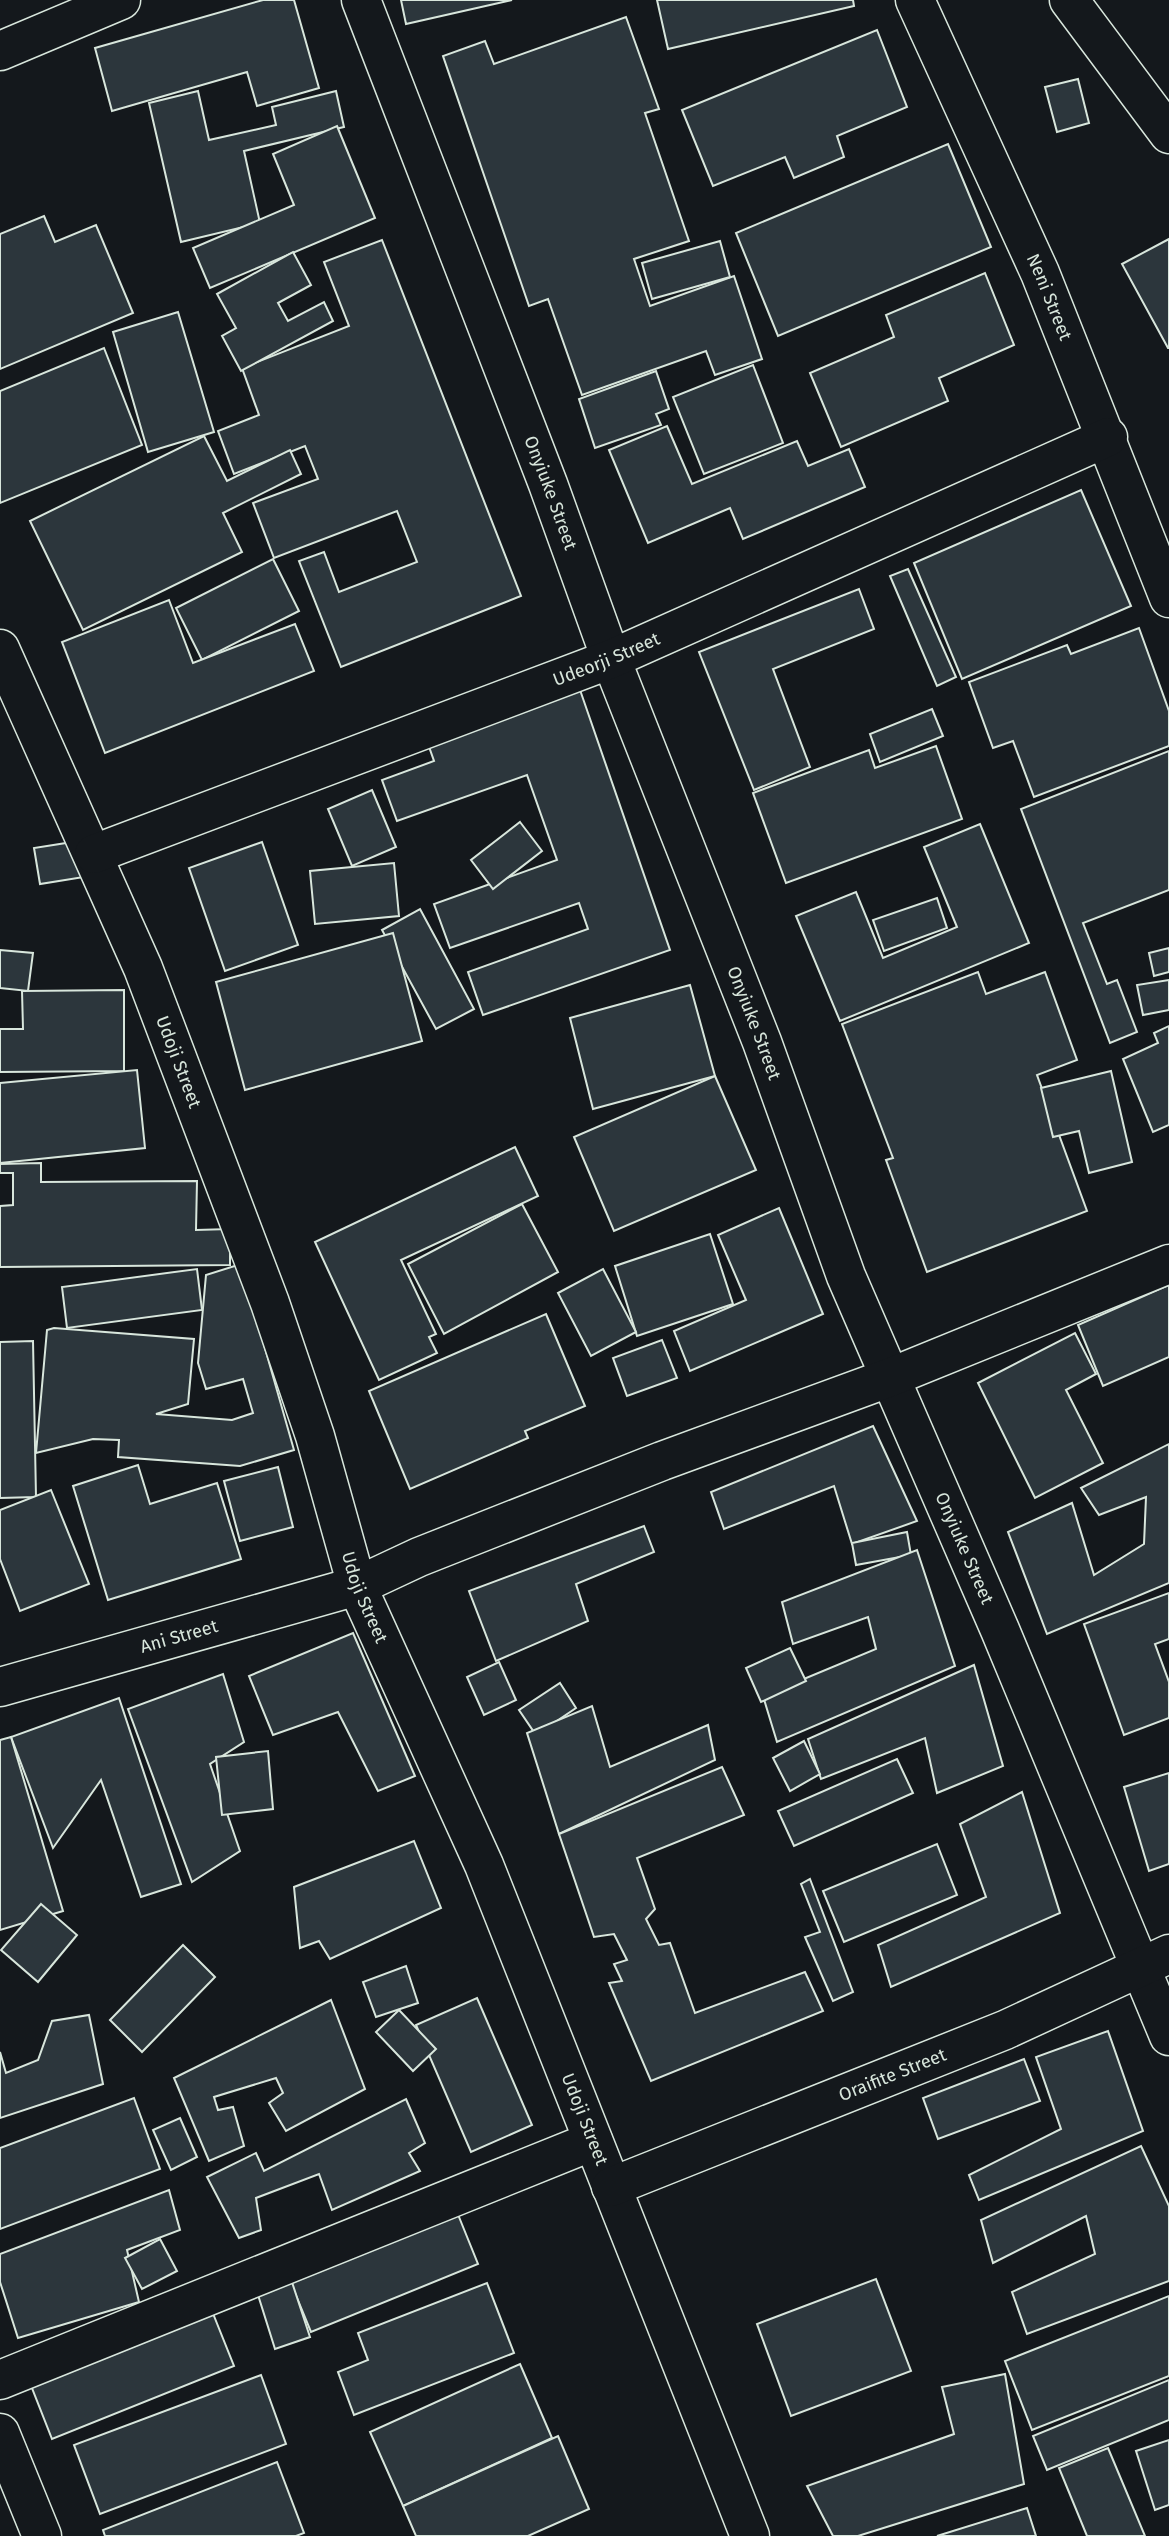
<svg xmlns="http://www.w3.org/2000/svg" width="1169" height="2536" font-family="'Fira Sans',sans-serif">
	<rect width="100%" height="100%" fill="#14181c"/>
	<g fill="#2c363c" stroke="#d8e6dc" stroke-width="2">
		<polygon points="263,0 294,0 319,88 257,106 247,72 112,111 95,48"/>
		<polygon points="401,0 512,0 406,24"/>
		<polygon points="657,0 853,0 854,6 668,49"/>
		<polygon points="626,17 659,109 645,113 689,241 634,259 650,306 734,276 762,359 715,375 706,351 582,395 548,299 529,306 443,56 485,41 494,64"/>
		<polygon points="877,30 907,107 837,136 844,157 794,178 785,157 713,186 682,110"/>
		<polygon points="1078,79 1089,123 1057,132 1045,87"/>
		<polygon points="198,91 209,140 276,125 272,107 336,91 344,127 244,151 260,223 181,242 149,103"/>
		<polygon points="337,126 375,218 210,288 193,248 294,205 273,154"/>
		<polygon points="948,144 991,247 778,336 736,233"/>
		<polygon points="44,216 55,242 96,225 133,313 0,369 0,234"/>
		<polygon points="1169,239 1169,348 1168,348 1122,264"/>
		<polygon points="382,240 521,596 341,667 299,561 324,552 339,592 417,562 397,511 274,558 253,503 318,479 305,446 234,474 218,431 259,415 242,368 349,326 324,262"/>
		<polygon points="720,241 730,277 652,299 642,263"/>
		<polygon points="293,252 311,285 278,303 288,321 324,302 333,321 241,371 222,336 236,328 217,294"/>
		<polygon points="985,273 1014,345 939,378 948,401 841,447 810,373 894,337 886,315"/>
		<polygon points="178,312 214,432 148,452 113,332"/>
		<polygon points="104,348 142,445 0,503 0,391"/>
		<polygon points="753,365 783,443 704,474 673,397"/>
		<polygon points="656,371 669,409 656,414 661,425 595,448 579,399"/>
		<polygon points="667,426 692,484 797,441 808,466 849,449 865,487 743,539 730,508 648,543 609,450"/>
		<polygon points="204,436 227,481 290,450 301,474 223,513 242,552 83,630 30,521"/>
		<polygon points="1081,490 1131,606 962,679 914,563"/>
		<polygon points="273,559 299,611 202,660 176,608"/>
		<polygon points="908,569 956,677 937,686 890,576"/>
		<polygon points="859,589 874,629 773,669 810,767 754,790 699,652"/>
		<polygon points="169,600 193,663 295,624 314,671 105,753 62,642"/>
		<polygon points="1139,628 1169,711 1169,746 1034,797 1013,741 993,748 969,682 1067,645 1071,654"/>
		<polygon points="579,687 670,950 483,1015 468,972 588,929 579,903 450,948 434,904 557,860 527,775 397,821 382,780 434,761 427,741"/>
		<polygon points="932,709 943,736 880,762 870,734"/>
		<polygon points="936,746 962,819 786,883 753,793 869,750 875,768"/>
		<polygon points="1169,751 1169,890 1083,923 1107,984 1117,980 1137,1032 1110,1043 1021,809"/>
		<polygon points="372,790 396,847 352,866 328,809"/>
		<polygon points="520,822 542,851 493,889 471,860"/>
		<polygon points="980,824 1029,943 840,1021 796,916 856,892 883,958 957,927 924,847"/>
		<polygon points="79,841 84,877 40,884 34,848"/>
		<polygon points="262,842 298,945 225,971 189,868"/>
		<polygon points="394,863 399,916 315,924 310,871"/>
		<polygon points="937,898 947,928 884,951 873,920"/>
		<polygon points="420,909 474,1009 436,1029 382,930"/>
		<polygon points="393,933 422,1041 245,1090 216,982"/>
		<polygon points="1169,948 1169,972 1154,976 1149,953"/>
		<polygon points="0,950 33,953 28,991 0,988"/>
		<polygon points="978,972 986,994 1045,972 1077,1060 1037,1075 1087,1211 927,1272 886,1160 893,1158 842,1024"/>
		<polygon points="1169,980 1169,1010 1143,1015 1137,985"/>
		<polygon points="690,985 715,1076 593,1109 570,1018"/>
		<polygon points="124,990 124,1071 0,1072 0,1029 23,1029 22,991"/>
		<polygon points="1169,1026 1169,1125 1153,1132 1123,1059 1158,1043 1154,1033"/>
		<polygon points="137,1070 145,1148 0,1163 0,1083"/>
		<polygon points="1111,1071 1132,1162 1089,1173 1079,1131 1053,1137 1041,1088"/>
		<polygon points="715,1076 756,1170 614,1231 574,1137"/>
		<polygon points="515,1147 538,1196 401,1260 436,1334 429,1337 437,1353 379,1380 315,1242"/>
		<polygon points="41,1163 41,1182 197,1181 196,1230 230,1229 230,1265 0,1267 0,1206 13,1205 13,1173 0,1173 0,1164"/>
		<polygon points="522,1204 558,1272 444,1334 408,1264"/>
		<polygon points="779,1208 823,1314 690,1371 674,1331 746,1300 718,1235"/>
		<polygon points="710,1234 733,1304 637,1336 615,1266"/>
		<polygon points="241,1264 294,1450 240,1466 118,1457 119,1440 93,1439 36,1453 47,1330 54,1328 194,1339 188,1404 156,1414 232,1420 253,1413 243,1379 206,1389 198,1363 206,1275"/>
		<polygon points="197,1269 202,1310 67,1328 62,1287"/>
		<polygon points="603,1269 636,1332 591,1356 558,1293"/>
		<polygon points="1169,1285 1169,1357 1103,1386 1078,1325"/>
		<polygon points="546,1314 585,1406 525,1431 528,1438 410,1489 369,1391"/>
		<polygon points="1075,1333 1096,1374 1066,1390 1103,1463 1035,1498 978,1383"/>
		<polygon points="662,1340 677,1378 627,1396 613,1358"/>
		<polygon points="33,1341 36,1497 0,1498 0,1342"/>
		<polygon points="873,1426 917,1521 852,1544 834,1486 724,1529 711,1492"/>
		<polygon points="1169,1444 1169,1583 1047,1634 1008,1532 1072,1503 1094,1575 1144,1544 1146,1497 1099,1515 1081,1488"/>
		<polygon points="138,1465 150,1504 217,1483 241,1559 108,1600 73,1486"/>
		<polygon points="278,1467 293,1527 240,1541 224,1481"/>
		<polygon points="51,1490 89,1584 20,1611 0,1559 0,1510"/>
		<polygon points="644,1526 654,1552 576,1584 588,1621 496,1661 469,1591"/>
		<polygon points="907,1532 911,1555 856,1565 852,1543"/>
		<polygon points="917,1550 955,1666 777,1742 763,1696 876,1649 868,1617 793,1644 782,1602"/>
		<polygon points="1169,1593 1169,1639 1155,1644 1169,1682 1169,1718 1124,1735 1084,1624"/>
		<polygon points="353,1633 415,1776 378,1791 338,1712 273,1735 249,1676"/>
		<polygon points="790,1648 806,1681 761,1702 746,1668"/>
		<polygon points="499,1662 516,1700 484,1715 467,1677"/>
		<polygon points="974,1665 1003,1766 937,1793 925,1738 821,1779 808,1739"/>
		<polygon points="223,1674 244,1742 210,1764 240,1851 192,1882 128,1709"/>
		<polygon points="560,1683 576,1708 536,1735 519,1710"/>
		<polygon points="119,1698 181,1884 141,1897 101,1780 53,1848 11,1737"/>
		<polygon points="592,1706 610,1767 708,1725 715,1760 559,1834 527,1733"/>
		<polygon points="11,1737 63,1911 0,1930 0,1740"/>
		<polygon points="804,1741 820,1774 790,1791 773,1758"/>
		<polygon points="268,1751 273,1809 222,1815 216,1757"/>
		<polygon points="897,1759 913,1793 794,1846 778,1811"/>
		<polygon points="722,1767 744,1815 637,1858 655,1909 646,1919 659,1945 670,1943 695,2013 805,1972 823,2011 651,2081 609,1983 622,1981 614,1964 627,1960 614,1934 594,1937 559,1834"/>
		<polygon points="1169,1773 1169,1864 1149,1871 1124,1787"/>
		<polygon points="1022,1792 1060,1913 891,1987 878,1945 986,1897 960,1824"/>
		<polygon points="414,1841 441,1908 330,1959 319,1941 300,1948 294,1887"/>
		<polygon points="937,1844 957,1895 844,1942 823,1891"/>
		<polygon points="810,1879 853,1992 833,2001 805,1937 820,1932 801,1884"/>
		<polygon points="41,1904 77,1935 38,1982 1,1950"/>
		<polygon points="183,1945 215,1977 142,2052 110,2020"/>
		<polygon points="406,1966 418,2003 376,2017 363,1982"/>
		<polygon points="477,1998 532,2125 471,2152 416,2025"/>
		<polygon points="331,2000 365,2089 286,2131 269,2103 283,2093 276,2078 214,2097 218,2110 233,2107 244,2146 209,2161 174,2078"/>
		<polygon points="399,2010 436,2049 413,2071 376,2032"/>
		<polygon points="89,2015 103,2084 0,2118 0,2052 6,2073 38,2060 52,2021"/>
		<polygon points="1108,2031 1143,2131 979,2200 969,2175 1061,2129 1036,2057"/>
		<polygon points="1024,2059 1040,2101 938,2139 923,2098"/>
		<polygon points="134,2098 160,2169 0,2229 0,2148"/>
		<polygon points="406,2099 425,2143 409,2153 420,2171 332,2210 319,2174 256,2198 261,2230 239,2238 207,2177 256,2153 264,2171"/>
		<polygon points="180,2118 197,2157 171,2170 153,2130"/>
		<polygon points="1141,2146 1169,2206 1169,2281 1027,2334 1012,2292 1095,2254 1086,2216 993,2263 981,2220"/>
		<polygon points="169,2190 180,2230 127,2250 139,2302 18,2338 0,2282 0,2254"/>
		<polygon points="457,2212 478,2264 311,2332 290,2281"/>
		<polygon points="160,2239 177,2271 142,2289 125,2258"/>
		<polygon points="287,2267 310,2337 275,2349 253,2279"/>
		<polygon points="876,2279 911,2371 791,2416 757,2324"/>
		<polygon points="487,2283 514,2353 354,2415 338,2372 368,2360 358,2333"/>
		<polygon points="1169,2296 1169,2376 1032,2430 1005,2361"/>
		<polygon points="212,2311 234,2366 52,2439 30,2383"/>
		<polygon points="520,2364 552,2438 403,2506 370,2432"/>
		<polygon points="1005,2374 1024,2484 858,2536 833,2536 807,2486 954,2434 942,2387"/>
		<polygon points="261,2375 286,2444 100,2514 74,2445"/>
		<polygon points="1169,2380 1169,2420 1047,2470 1033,2436"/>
		<polygon points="558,2436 589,2509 528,2536 416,2536 403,2506"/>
		<polygon points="1169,2440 1169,2505 1155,2510 1136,2451"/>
		<polygon points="1108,2448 1145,2536 1087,2536 1059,2468"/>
		<polygon points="277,2462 304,2533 296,2536 105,2536 103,2530"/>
		<polygon points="1027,2508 1036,2536 937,2536"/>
	</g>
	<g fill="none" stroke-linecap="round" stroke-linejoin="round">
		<defs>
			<g id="minor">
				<path id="s1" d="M361,0L548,484L611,659L762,1042L846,1276L1000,1630L1169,2036"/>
				<path id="s2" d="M915,0L1040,273L1169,598"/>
				<polyline points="0,51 121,0"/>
				<path id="s3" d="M0,649L143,968L270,1303L315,1436L357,1586L484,1865L750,2536"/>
				<path id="s4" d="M94,854L611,659L1108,437"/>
				<path id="s5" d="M0,1687L357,1586L419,1557L662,1461L891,1377L1169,1264"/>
				<path id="s6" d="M611,2187L1005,2030L1169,1954"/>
				<polyline points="0,2380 593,2141"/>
				<polyline points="0,2433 42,2536"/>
			</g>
			<polyline id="secondary" points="1069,0 1169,134"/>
		</defs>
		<use href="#minor" stroke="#d8e6dc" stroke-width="41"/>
		<use href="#secondary" stroke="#d8e6dc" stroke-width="41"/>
		<use href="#minor" stroke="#14181c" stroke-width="38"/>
		<use href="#secondary" stroke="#14181c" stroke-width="38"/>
	</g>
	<g text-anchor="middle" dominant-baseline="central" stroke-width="5" stroke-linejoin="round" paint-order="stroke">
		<g font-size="18" fill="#d8e6dc" stroke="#14181c">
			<text stroke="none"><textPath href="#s2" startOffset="326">Neni Street</textPath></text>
			<text stroke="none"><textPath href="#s1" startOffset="528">Onyiuke Street</textPath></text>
			<text stroke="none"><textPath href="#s4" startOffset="548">Udeorji Street</textPath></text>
			<text stroke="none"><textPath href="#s1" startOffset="1096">Onyiuke Street</textPath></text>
			<text stroke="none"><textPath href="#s3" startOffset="450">Udoji Street</textPath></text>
			<text stroke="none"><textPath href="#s1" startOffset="1662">Onyiuke Street</textPath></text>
			<text stroke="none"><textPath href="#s3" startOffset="1017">Udoji Street</textPath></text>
			<text stroke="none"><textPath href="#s5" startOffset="186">Ani Street</textPath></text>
			<text stroke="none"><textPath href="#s6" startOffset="303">Oraifite Street</textPath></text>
			<text stroke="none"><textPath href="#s3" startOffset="1584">Udoji Street</textPath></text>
		</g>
	</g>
</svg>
